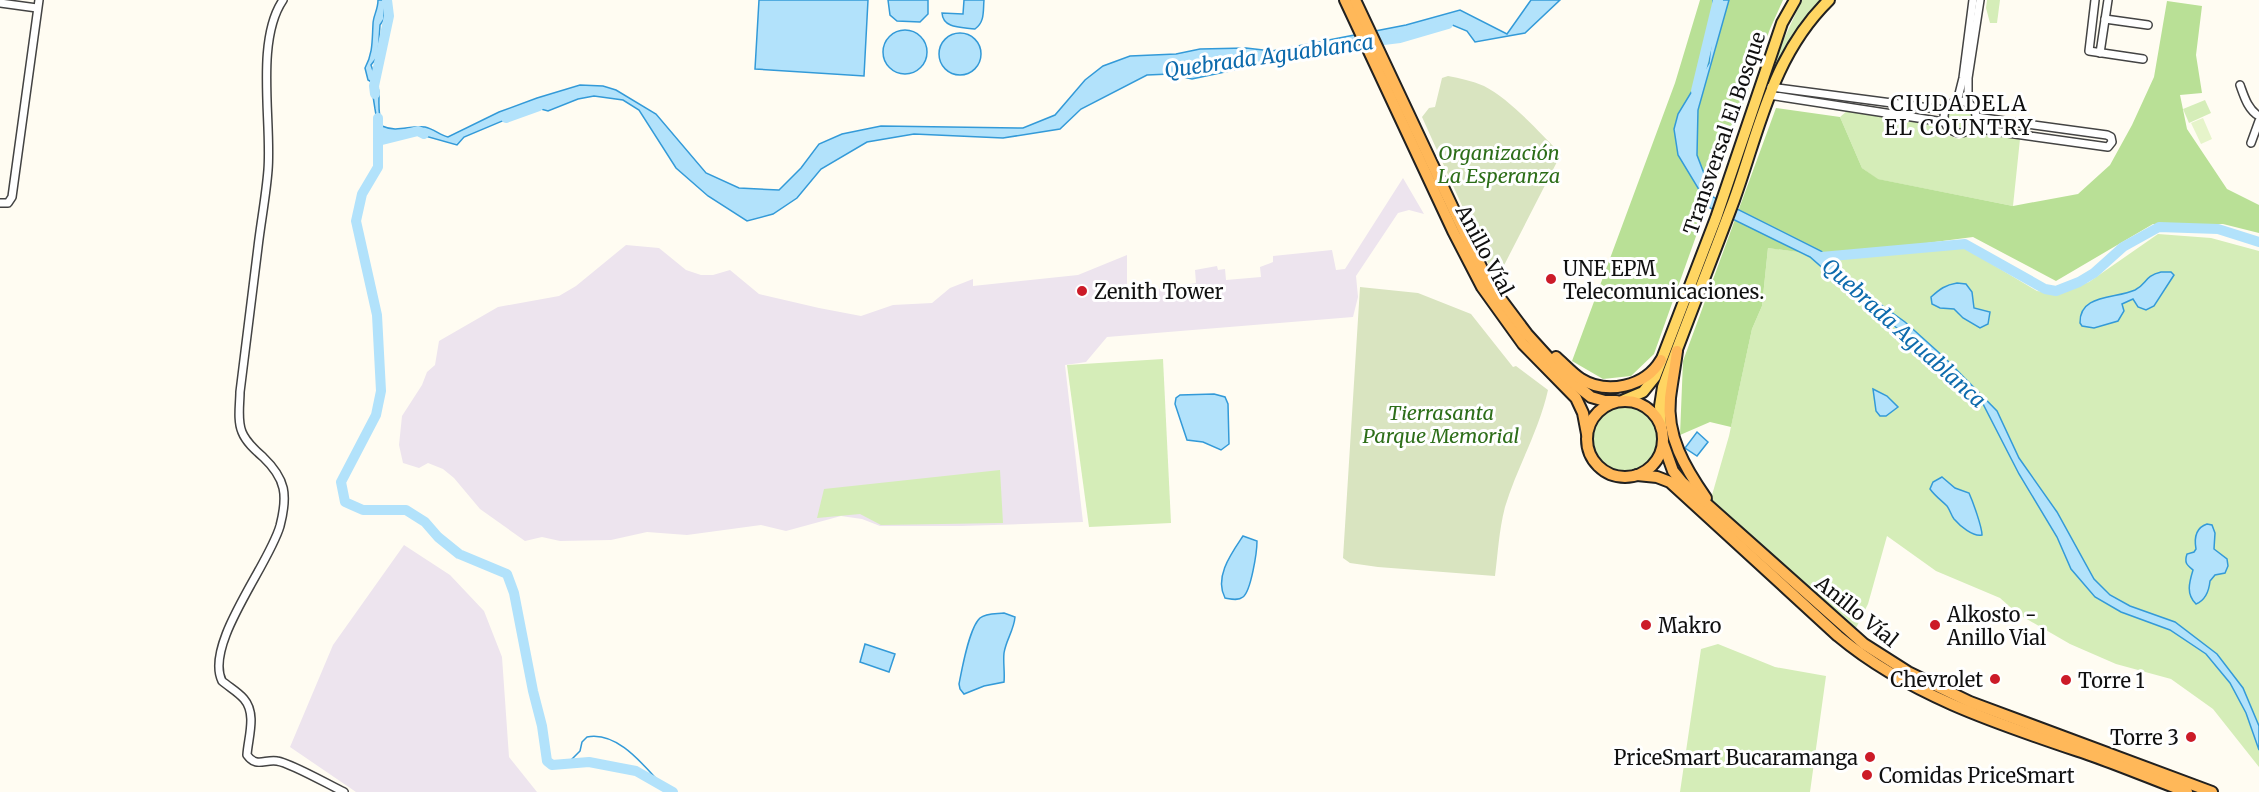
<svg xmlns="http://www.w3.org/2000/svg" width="2259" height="792" font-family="Merriweather,serif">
	<rect width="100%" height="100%" fill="#fffcf2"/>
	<g fill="#ede4ee">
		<polygon points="1403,178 1424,214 1409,210 1398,213 1356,276 1358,297 1353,317 1107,337 1086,362 1065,365 1083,522 961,526 880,526 862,519 841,516 786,531 761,525 687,535 647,532 611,540 560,541 542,537 525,541 480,509 454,478 443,469 428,463 419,468 403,463 399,445 402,416 422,385 427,372 435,365 439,341 498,307 559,296 576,286 626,245 659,248 686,270 701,275 713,275 730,270 759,294 819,308 861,316 893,305 932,303 950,288 973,279 973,286 1078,275 1127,255 1127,294 1196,283 1195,270 1217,266 1218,270 1225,269 1226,280 1261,277 1260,267 1273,262 1273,256 1332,250 1336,270 1345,269"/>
		<polygon points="404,545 450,575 484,611 502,657 509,757 537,792 356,792 290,747 333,645"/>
	</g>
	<g fill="#d5edb8">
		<polygon points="1802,0 1823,0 1803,23 1763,97 1777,54"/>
		<polygon points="1987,0 2000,0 1997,23 1990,23 1986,8"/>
		<polygon points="2205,100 2211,113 2189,123 2183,109"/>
		<circle cx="1960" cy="118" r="12"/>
		<polygon points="1847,111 1940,124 1943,134 1959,139 1973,134 2020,139 2013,206 1877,179 1862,168 1840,117"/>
		<polygon points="2158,234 2211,238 2259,251 2259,726 2243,688 2175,623 2130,606 2110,595 2094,579 2057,512 2019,458 1997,411 1946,359 1828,258 1852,253 1963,247 2037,291 2060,294 2089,282"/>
		<polygon points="1768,248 1799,252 1810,257 1851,293 1914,341 1983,404 2019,474 2057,537 2071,569 2121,612 2170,630 2206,654 2230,683 2246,713 2259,750 2259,767 2213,709 2171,679 2116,664 2070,644 2018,614 2000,598 1936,571 1887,536 1868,604 1852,636 1708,509 1729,436 1752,329 1762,306"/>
		<polygon points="1163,359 1171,523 1089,527 1067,365"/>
		<circle cx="1625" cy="439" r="32"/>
		<polygon points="1000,470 1003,523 881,525 860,514 817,518 824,489"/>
		<polygon points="1718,644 1775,667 1826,676 1810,792 1680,792 1701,649"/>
	</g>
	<g fill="#b9e096">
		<polygon points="1700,0 1783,0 1770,29 1654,354 1631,376 1603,379 1572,361 1675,83"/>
		<polygon points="2167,1 2202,6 2196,55 2202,93 2180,95 2187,129 2227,189 2259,205 2259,233 2223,224 2153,224 2056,281 1973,237 1827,256 1768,248 1762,306 1752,329 1731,427 1710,422 1680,435 1683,361 1776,108 1840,117 1862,168 1878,179 2013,206 2078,194 2110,165 2132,125 2154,77"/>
	</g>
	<g fill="#d9e4c0">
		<path d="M1448,76C1460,78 1472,81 1484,86C1511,100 1539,132 1561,154L1496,281L1422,117L1429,108L1435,107L1442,78Z"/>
		<path d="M1360,287L1418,293L1471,314L1513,367L1516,366L1548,390C1539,431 1517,467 1505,507C1499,530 1498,553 1495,576L1378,567L1350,563L1343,558Z"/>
	</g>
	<polygon fill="#e6f4ca" points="2203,118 2212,139 2201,144 2191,123"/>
	<g fill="#b2e2fb" stroke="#339ad8" stroke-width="1.5">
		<path d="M378,0H384V19L380,25L378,56L371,65C374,74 379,85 379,95C379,106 378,114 382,126C397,133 410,125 425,127C434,129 440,135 448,137L499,112L537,98L580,85L603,86L616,90L656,114L706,173L739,188L779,190L801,168L819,144L842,134L881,126L1023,128L1055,115L1085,80L1103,66L1130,56L1176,54L1200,49L1246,48L1272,51L1406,25L1460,10L1507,34L1531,0H1560L1525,33L1475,42L1467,31L1450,24L1192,79L1170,74L1147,75L1081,109L1060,129L1003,138L914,134L867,142L821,169L797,198L773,214L747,221L708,196L676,168L639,110L623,100L594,96L578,99L548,111L541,109L526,111L464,137L457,145L411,132L383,141L384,137C372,126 378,121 375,109C373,99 372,93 373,83L368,80L365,68C373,53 372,41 373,24C373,16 378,10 378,0Z"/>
		<polygon points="759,0 868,0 864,76 755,69"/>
		<polygon points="888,0 928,0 928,14 920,22 897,21 890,15"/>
		<path d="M964,0H984C983,11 985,22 975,29C962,27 943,29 942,13L963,14Z"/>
		<polygon points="1713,0 1729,0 1698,110 1697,155 1713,197 1821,251 1869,296 1905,322 1946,359 1997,411 2019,458 2057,512 2094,579 2110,595 2130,606 2175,622 2217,654 2243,688 2259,726 2259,750 2246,713 2230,683 2206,654 2170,630 2121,612 2095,597 2071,569 2057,537 2019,474 1983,404 1914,341 1851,293 1810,257 1710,208 1678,155 1674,129 1678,114 1709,63 1712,34"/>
		<circle cx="905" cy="52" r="22"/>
		<circle cx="960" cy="54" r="21"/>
		<path d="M2161,272H2171L2174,275L2154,306L2146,310L2138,307L2133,299L2122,304L2124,311L2118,321L2094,328L2082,326L2080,323C2079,294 2115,299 2135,290C2147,284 2144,276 2161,272Z"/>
		<path d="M1957,283L1966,284L1972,292L1974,308L1990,312L1988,324L1980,328L1963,318L1954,309L1940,308L1932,304L1931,297C1940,289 1945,285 1957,283Z"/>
		<polygon points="1873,389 1887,396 1898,407 1886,416 1880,416 1876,411"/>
		<polygon points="1214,394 1225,397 1228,404 1229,444 1221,450 1203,442 1187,440 1175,404 1176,398 1180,395"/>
		<polygon points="1697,432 1708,442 1697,456 1685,448"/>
		<path d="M1942,477L1955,488L1969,493C1973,502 1982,527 1982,535C1973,537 1960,526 1954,519C1951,515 1950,510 1947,506C1941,500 1935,496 1930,489L1933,482Z"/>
		<path d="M2207,524L2212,525L2215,533L2214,549L2227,559L2228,566L2225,573L2215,575L2210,581C2209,591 2206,600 2196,604C2186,594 2189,583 2193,570C2187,565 2184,563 2187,554L2194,552L2196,549C2194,538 2195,528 2207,524Z"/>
		<path d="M1243,536L1257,541C1257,552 1251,591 1243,597C1238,601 1231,599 1225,598C1214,577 1231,554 1243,536Z"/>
		<path d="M1004,613L1015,617C1014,630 1006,640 1004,653C1003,663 1005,673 1004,682L984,686L964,694L960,689L959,684C962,669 969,628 980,618C986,613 997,614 1004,613Z"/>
		<polygon points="865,644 895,654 889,672 860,662"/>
	</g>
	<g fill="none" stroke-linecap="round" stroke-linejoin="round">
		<path stroke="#339ad8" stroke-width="1.5" d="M567,764L580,751L582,742L587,737C618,731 644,766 663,786"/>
		<g stroke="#b2e2fb" stroke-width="10">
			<polyline points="1367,42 1400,38 1448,24"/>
			<polyline points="1696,91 1718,0"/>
			<polyline points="375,94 374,86 389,16 387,0"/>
			<polyline points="378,118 378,167 362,194 356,221 377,315 381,391 376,415 341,482 345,502 363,510 406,510 425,522 438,537 459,554 507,574 514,593 533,691 542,726 547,761 552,765 589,762 636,771 673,792"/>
			<polyline points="506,118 539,106"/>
			<polyline points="378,141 418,131 424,134"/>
			<polyline points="1821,257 1965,244 2045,289 2056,291 2079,282 2094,273 2123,247 2159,227 2218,229 2259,242"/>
		</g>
		<defs>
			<g id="minor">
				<path d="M283,0C255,41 272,122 268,170C266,196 261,221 258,247C252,295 246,343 240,392C240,404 237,420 242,432C246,442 255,450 263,457C286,479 288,495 280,526C269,565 204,644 222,681C229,687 238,692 244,699C257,714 248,738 247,755C256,768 265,759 277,761C291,763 329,785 344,792"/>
				<polyline points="2095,0 2089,51 2143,59"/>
				<polyline points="0,3 37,8"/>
				<polyline points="2105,19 2148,25"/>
				<polyline points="2100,53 2108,0"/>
				<path d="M2240,85C2244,96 2248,110 2259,116"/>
				<polyline points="1771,87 1945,110"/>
				<polyline points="1769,95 1944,122"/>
				<circle cx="1960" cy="117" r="16"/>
				<polyline points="1957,102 1963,78 1973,0"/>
				<polyline points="1968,104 1968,78 1980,0"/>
				<polyline points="1972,128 2108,147 2112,142 2111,137 2107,135 1976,117"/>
				<polyline points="2251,143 2259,121"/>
				<polyline points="0,203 8,203 12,197 39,0"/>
			</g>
			<g id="primary">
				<polyline points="1624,400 1643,392 1655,377 1716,218 1782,23 1795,0"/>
				<path d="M1661,426L1660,406L1663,387C1686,324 1711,262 1734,200C1760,128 1772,56 1829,0"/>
			</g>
			<g id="trunk">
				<polyline points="1345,0 1453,231 1482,287 1523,344 1576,398 1583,413 1587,434"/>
				<polyline points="1355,0 1459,221 1485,275 1497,294 1527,334 1566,377 1591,397 1605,401 1616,401"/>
				<path d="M1677,351C1675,367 1672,382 1670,398C1666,436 1685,468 1706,498"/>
				<path d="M1556,357C1564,364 1572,373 1581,379C1607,395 1645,387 1661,360"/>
				<circle cx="1625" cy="439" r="38"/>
				<polyline points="1663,443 1673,471 1682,482 1864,644 1908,672 1970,702 2212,792"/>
				<path d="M1637,475L1657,477L1670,482L1838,636C1911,697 2004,726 2093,756C2124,767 2155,780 2187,792"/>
			</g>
		</defs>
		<use href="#minor" stroke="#434343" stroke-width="10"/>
		<use href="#primary" stroke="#212121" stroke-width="14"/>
		<use href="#trunk" stroke="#212121" stroke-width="14"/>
		<use href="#minor" stroke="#fff" stroke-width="7"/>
		<use href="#primary" stroke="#ffd562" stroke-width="10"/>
		<use href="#trunk" stroke="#ffb859" stroke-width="10"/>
	</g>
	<g fill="#cc1b28" stroke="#fff" stroke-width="2">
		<circle cx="1551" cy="279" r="6"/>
		<circle cx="1082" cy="291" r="6"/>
		<circle cx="1646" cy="625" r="6"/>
		<circle cx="1935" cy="625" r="6"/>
		<circle cx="1995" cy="679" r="6"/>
		<circle cx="2066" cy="680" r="6"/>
		<circle cx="2191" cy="737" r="6"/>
		<circle cx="1870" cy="757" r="6"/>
		<circle cx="1867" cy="775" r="6"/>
	</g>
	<g text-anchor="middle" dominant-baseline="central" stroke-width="6" stroke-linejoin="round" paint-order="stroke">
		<g font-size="20" fill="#101010" stroke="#fff">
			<text transform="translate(1724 133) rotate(-71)">Transversal El Bosque</text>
			<text transform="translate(1485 250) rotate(62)">Anillo Víal</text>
			<text transform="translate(1857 611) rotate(39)">Anillo Víal</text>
		</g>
		<g font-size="20" font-style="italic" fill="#2d6e19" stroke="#fff">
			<text x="1499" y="152">Organización<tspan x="1499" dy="23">La Esperanza</tspan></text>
			<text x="1441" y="412">Tierrasanta<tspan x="1441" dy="23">Parque Memorial</tspan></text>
		</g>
		<g font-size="20" fill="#101010" stroke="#fff" text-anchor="start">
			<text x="1563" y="268">UNE EPM<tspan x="1563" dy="23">Telecomunicaciones.</tspan></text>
			<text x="1094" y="291">Zenith Tower</text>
			<text x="1947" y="614">Alkosto -<tspan x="1947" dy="23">Anillo Vial</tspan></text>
			<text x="1658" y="625">Makro</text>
			<text x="1983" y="679" text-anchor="end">Chevrolet</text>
			<text x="2078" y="680">Torre 1</text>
			<text x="2179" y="737" text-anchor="end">Torre 3</text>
			<text x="1858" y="757" text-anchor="end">PriceSmart Bucaramanga</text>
			<text x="1879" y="775">Comidas PriceSmart</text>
		</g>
		<g font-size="21" font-style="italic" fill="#0d6bad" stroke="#fff">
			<text transform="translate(1269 56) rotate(-8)">Quebrada Aguablanca</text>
			<text transform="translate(1904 333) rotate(42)">Quebrada Aguablanca</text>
		</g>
		<g font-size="21" letter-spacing="1.5" fill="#101010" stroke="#fff">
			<text x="1959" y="103">CIUDADELA<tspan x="1959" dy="24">EL COUNTRY</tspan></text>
		</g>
	</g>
</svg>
